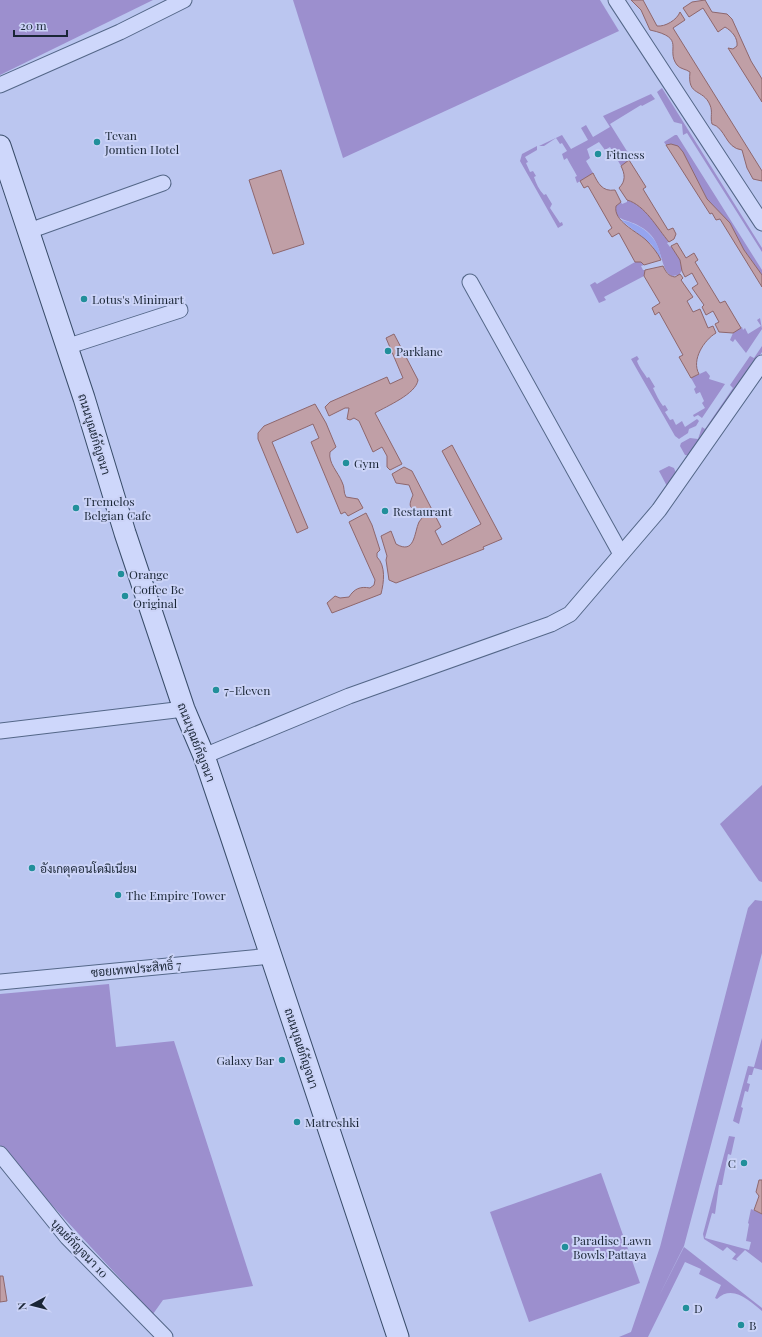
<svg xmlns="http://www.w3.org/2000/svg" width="762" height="1337" font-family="'Playfair Display',Sarabun,serif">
	<rect width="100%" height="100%" fill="#bbc6f0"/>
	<g fill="#9c8fce">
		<polygon points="0,0 153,0 0,75"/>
		<polygon points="293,0 600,0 619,31 343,158"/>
		<polygon points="662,88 762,248 762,252 687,133 683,135 682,124 674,122 657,92"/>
		<path d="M651,94L655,99L642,106L641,105L610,124L630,156L629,158L630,160L621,166L610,147L605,150L599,142L587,149L590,158L586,161L593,173L577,183L575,177L577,176C574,170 570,164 567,158L564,160L562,154L567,151L562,143L560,144L556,138L544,146H539L562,135L571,149L588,140L581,128L586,125L593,137L610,127L603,116Z"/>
		<polygon points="675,135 677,135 762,270 762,275 744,250 730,223 707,199 688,162 671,144 666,145 664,142"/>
		<path d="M537,146V150L525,157L528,162L526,163L530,172L533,171L536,176L534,177C536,183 539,190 544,195L546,194L552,204L550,208L560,223L562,222L563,225L558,228L520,161L522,154Z"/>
		<path d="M627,200C645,205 658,228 669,242L667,243L670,247L671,246L680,260L682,270L679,275L672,276C660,271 663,246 649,233C645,229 638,225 633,223C624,219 613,219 616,206L621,202L622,204L627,202Z"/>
		<polygon points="635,262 641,262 644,265 641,266 643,270 645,270 644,276 604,297 606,300 599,303 590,285 595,282 597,284"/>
		<polygon points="760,318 762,329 746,353 735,339 733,342 730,340 733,333 742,327 743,330 745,328 748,334 761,326 757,320"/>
		<polygon points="762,346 762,352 692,456 685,455 680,446 681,443 690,438 698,439 702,427 705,429 733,388 730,385 750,356 754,358"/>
		<path d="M637,356L639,359L637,361C639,367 644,373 647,378L649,377L655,387L653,388C656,394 659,401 663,406L665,405L668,410L665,412L670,420L673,419L676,425L682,421L685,427L697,419L699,421L696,426L689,429L688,433L679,439L675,436L631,359Z"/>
		<polygon points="706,371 710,376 709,379 725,384 702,418 698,415 694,417 693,415 705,408 702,403 704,401 700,392 696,394 694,389 696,387 691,378"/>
		<polygon points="669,466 674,468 676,473 669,490 659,471"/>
		<polygon points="762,785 762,882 759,881 720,824"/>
		<path d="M755,900L762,901V953L684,1246L658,1298L684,1247L762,1308V1311C749,1301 733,1284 717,1299L715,1298L721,1285L699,1274L701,1269L685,1262L648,1337H619L631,1332L660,1247L748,908Z"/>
		<polygon points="109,984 116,1047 174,1041 253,1286 163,1300 153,1314 12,1162 0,1145 0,994"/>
		<polygon points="762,1038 762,1070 754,1068 752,1075 749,1075 747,1083 750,1084 748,1092 745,1091 741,1107 743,1108 739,1124 733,1121 748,1066 754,1067"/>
		<polygon points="729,1136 735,1137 731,1155 728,1154 722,1185 719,1185 715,1214 712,1213 705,1238 749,1250 751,1242 746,1241 749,1224 748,1223 751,1209 762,1214 762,1263 745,1250 736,1259 738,1261 732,1259 736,1254 727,1247 723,1251 704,1239 703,1234"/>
		<polygon points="601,1173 640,1283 529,1322 490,1212"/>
	</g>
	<path fill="#95a4ee" d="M621,220C642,224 660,238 661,260L652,245Z"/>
	<g fill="#c09fa6" stroke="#8e676d">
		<path d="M631,0H643L657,26C665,27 677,20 680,12L685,20L673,28L762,171V181L753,179L747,168L742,150C725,148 726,128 712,124C710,117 713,112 710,105C703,88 687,97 690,72C686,69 680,69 677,65C665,49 687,38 650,30L641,10Z"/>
		<path d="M705,0L712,12L727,14L732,19L751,61L762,79V102L728,48L733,49L737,46C738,38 732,31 725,27L718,32L703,8L689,17L683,8L692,2Z"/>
		<polygon points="671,144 678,146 683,152 707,199 730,223 744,250 762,275 762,287 720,219 716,220 712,213 710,214 666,145"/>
		<path d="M629,160L646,187L643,189L668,230L673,228L676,234L674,239L669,242C657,228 645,205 627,200L619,188C626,181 625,174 621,166Z"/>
		<polygon points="281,170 304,244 273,254 249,180"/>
		<path d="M593,173C598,183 602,192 615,190L621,202L616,206C613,221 636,231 646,240C652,246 657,252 661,260L644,265L641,262H635L619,233L612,237L608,231L612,228L588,186L584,188L580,181Z"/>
		<polygon points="677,243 686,258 694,253 698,260 695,262 720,303 725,301 741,328 733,333 719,332 715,324 719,322 713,311 706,315 702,307 704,305 692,288 698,284 692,273 685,277 682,271 680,260 671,246"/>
		<path d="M663,266C666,272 668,276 675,277L680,274L683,278L681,280L693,297L687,301L693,312L700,309L708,328L713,326L716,333C704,340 691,360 699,374L691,378L679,357L683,355L659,312L655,315L652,308L660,303L644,276L645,270Z"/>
		<path d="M394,334L418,380C416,394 387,406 375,413L402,464L390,470L387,467V456L382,447L373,452L359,421L354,418L350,420L347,419L349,408H345L329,416L325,407L330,402L387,377L390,384L403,378L386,338Z"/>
		<path d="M315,404L326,423L336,447L330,452C328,463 338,472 342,482C345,487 343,492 346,497L358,499L363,508L348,516L345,512L341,514L311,442L319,438L313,424L272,442L308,528L297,533L258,439V433L264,426Z"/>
		<path d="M452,445L502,539L483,547L484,549L396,583L389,580L386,560L387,556L381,536L391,531L396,544C415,555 414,533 419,522C421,519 423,518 423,513C413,507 406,511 413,495L409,485L396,483L392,474L404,467L412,471L441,527L435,531L442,545L481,524L442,451Z"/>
		<path d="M366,513L372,525L380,550L377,553V557C386,566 384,582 381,594L332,613L327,603L335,596L340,598L349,597C354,589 360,586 370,588L374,585L375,580L349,522Z"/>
		<polygon points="759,1180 762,1180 762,1214 754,1210 759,1196 756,1192"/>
		<polygon points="0,1276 3,1276 7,1301 0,1302"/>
	</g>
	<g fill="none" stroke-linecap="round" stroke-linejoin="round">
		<defs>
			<g id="street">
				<polyline points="616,0 762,223"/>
				<polyline points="0,85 120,32 184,0"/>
				<polyline points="29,231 163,183"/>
				<polyline points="470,282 621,554"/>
				<polyline points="66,347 180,310"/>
				<polyline points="0,731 184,709"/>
				<polyline points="204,756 349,696 551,624 570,614 659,510 762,363"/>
				<polyline points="0,982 271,956"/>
				<polyline points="0,1154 67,1237 165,1337"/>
			</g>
			<polyline id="secondary" points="0,146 84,398 125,533 184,709 204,756 230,833 398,1337"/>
		</defs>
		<use href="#street" stroke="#546788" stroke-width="17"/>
		<use href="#secondary" stroke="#384c69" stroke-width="23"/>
		<use href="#street" stroke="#ced7fb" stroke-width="15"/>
		<use href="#secondary" stroke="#ced7fb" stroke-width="21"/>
	</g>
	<g fill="#218f9a" stroke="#cbd3f7" stroke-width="1.5">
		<circle cx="97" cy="142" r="4"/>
		<circle cx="598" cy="154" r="4"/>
		<circle cx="84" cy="299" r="4"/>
		<circle cx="388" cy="351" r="4"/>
		<circle cx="346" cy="463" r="4"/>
		<circle cx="76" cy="508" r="4"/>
		<circle cx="385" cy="511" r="4"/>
		<circle cx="121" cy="574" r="4"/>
		<circle cx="125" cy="596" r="4"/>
		<circle cx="216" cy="690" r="4"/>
		<circle cx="32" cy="868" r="4"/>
		<circle cx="118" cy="895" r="4"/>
		<circle cx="282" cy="1060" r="4"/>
		<circle cx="297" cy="1122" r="4"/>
		<circle cx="744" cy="1163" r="4"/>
		<circle cx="565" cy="1247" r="4"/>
		<circle cx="686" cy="1308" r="4"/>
		<circle cx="741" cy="1325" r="4"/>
	</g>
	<g text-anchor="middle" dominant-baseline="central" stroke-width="4" stroke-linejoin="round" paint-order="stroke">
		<g font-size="12" fill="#1a2636" stroke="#cbd3f7" text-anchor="start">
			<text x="105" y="135">Tevan<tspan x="105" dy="14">Jomtien Hotel</tspan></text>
			<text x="606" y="154">Fitness</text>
			<text x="92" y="299">Lotus's Minimart</text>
			<text x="396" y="351">Parklane</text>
			<text x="354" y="463">Gym</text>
			<text x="84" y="501">Tremelos<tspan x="84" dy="14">Belgian Cafe</tspan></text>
			<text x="393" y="511">Restaurant</text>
			<text x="129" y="574">Orange</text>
			<text x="133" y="589">Coffee Be<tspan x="133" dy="14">Original</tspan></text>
			<text x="224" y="690">7-Eleven</text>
			<text x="40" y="868">อังเกตุคอนโดมิเนียม</text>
			<text x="126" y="895">The Empire Tower</text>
			<text x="274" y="1060" text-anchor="end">Galaxy Bar</text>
			<text x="305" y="1122">Matreshki</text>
			<text x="736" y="1163" text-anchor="end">C</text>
			<text x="573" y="1240">Paradise Lawn<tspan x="573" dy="14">Bowls Pattaya</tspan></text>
			<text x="694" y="1308">D</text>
			<text x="749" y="1325">B</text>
		</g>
		<g font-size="12" fill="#1a2636" stroke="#cbd3f7">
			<text transform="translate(95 434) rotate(73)">ถนนบุณย์กัญจนา</text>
			<text transform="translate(197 742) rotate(69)">ถนนบุณย์กัญจนา</text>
			<text transform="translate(136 968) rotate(-5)">ซอยเทพประสิทธิ์ 7</text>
			<text transform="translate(302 1048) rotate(72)">ถนนบุณย์กัญจนา</text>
			<text transform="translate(80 1248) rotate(46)">บุณย์กัญจนา 10</text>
		</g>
	</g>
	<g transform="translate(32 1305) rotate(263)" stroke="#cbd3f7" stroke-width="3" paint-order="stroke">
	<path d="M0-3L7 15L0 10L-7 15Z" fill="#1a2636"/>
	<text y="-6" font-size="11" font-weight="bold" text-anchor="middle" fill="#1a2636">N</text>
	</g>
	<path d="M14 30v6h53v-6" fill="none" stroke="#1a2636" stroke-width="2"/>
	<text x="20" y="30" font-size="12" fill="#1a2636" stroke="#cbd3f7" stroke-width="3" paint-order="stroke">20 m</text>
</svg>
